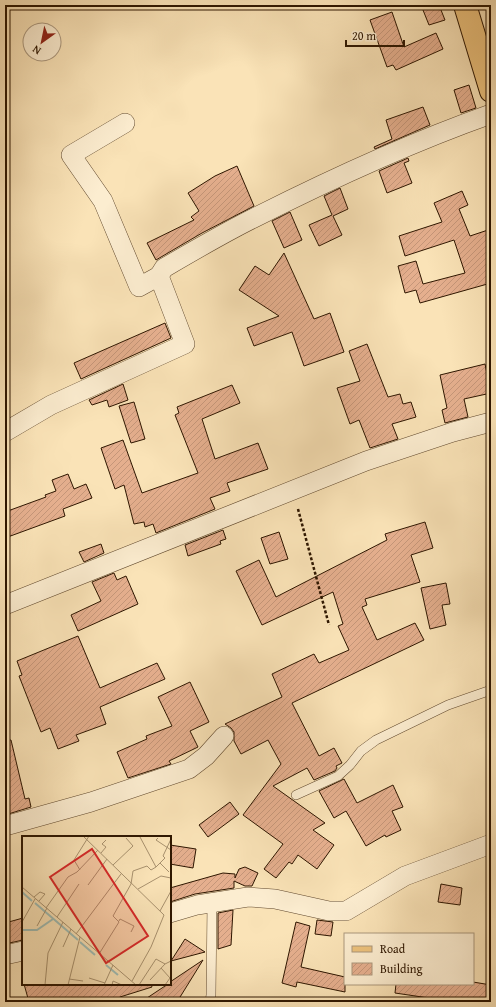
<svg xmlns="http://www.w3.org/2000/svg" width="496" height="1007" font-family="'Gentium Book Plus',serif">
	<defs>
		<pattern id="building-hatch" width="6" height="6" patternUnits="userSpaceOnUse"><rect width="6" height="6" fill="#e5af8e"/><path d="M-1 1l2-2M0 6l6-6M5 7l2-2" fill="none" stroke="#c59679"/></pattern>
	</defs>
	<rect width="100%" height="100%" fill="#fae3b7"/>
	<filter id="stains"><feTurbulence type="fractalNoise" baseFrequency=".005" numOctaves="4"/><feColorMatrix values="0 0 0 0 .2 0 0 0 0 .09 0 0 0 0 .02 0 0 0 .5 -.17"/></filter>
	<radialGradient id="worn" r=".72"><stop offset=".6" stop-color="#630" stop-opacity="0"/><stop offset="1" stop-color="#630" stop-opacity=".3"/></radialGradient>
	<g fill="url(#building-hatch)" stroke="#2e1600">
		<polygon points="421,5 439,5 445,20 429,25"/>
		<polygon points="392,12 404,47 436,33 443,49 396,70 393,65 387,67 370,20"/>
		<polygon points="469,85 476,108 461,113 454,90"/>
		<polygon points="423,107 430,125 375,149 374,147 392,139 386,120"/>
		<polygon points="408,158 409,161 404,163 412,183 387,193 379,171"/>
		<polygon points="237,166 254,206 202,233 156,260 147,243 194,220 191,217 199,211 188,193 215,176"/>
		<polygon points="340,188 348,209 333,216 342,235 319,246 309,225 332,215 324,196"/>
		<polygon points="462,191 468,205 459,209 470,236 491,229 491,283 420,303 416,290 405,293 398,266 416,261 423,284 465,273 454,240 405,256 399,236 442,222 434,203"/>
		<polygon points="290,212 302,240 284,248 272,221"/>
		<polygon points="284,253 314,319 330,313 344,352 304,366 292,332 254,346 247,328 279,316 239,290 255,266 269,275"/>
		<polygon points="165,323 171,338 81,379 74,363"/>
		<polygon points="367,344 388,397 400,394 403,404 411,402 416,417 392,424 398,439 370,448 359,420 350,424 337,388 360,381 349,351"/>
		<polygon points="485,364 491,393 464,399 468,417 445,423 442,410 447,408 440,375"/>
		<polygon points="123,384 128,400 109,407 107,400 92,405 89,400"/>
		<polygon points="232,385 240,403 202,419 215,459 258,443 268,469 227,483 230,491 210,498 215,509 156,533 153,524 145,527 144,522 134,524 124,485 115,489 101,448 123,440 142,493 198,473 175,415 179,413 177,407"/>
		<polygon points="134,402 145,439 131,443 119,406"/>
		<polygon points="68,474 74,489 86,484 92,498 63,509 65,516 5,538 5,512 46,497 45,495 56,491 52,480"/>
		<polygon points="425,522 433,548 411,555 420,582 365,599 367,605 362,607 377,640 415,623 424,640 292,703 319,756 334,748 342,763 336,766 337,768 335,771 314,780 307,768 273,786 325,823 313,830 334,845 317,869 298,855 292,864 289,862 276,878 264,869 283,844 243,815 281,764 268,740 241,754 234,741 234,732 231,728 225,724 282,697 272,674 314,654 319,663 349,650 338,626 343,624 333,592 262,625 236,571 259,560 276,597 387,540 385,534"/>
		<polygon points="223,530 226,539 220,541 221,544 188,556 185,545"/>
		<polygon points="279,532 288,559 270,564 261,538"/>
		<polygon points="101,544 104,553 84,562 79,552"/>
		<polygon points="114,573 117,580 126,576 138,604 78,631 71,615 101,601 92,582"/>
		<polygon points="446,583 450,604 442,605 446,625 430,629 421,588"/>
		<polygon points="78,636 100,688 157,663 165,679 100,707 106,724 76,735 79,741 58,749 50,728 41,732 19,676 22,675 17,661"/>
		<polygon points="190,682 209,722 190,731 198,747 169,761 171,764 128,778 117,752 147,739 146,736 172,726 158,697"/>
		<polygon points="5,740 11,740 25,799 29,798 31,807 5,815"/>
		<polygon points="344,779 357,803 393,785 403,807 392,811 401,830 386,837 385,835 366,846 346,811 334,818 319,791"/>
		<polygon points="230,802 239,814 208,837 199,825"/>
		<polygon points="170,845 196,849 193,868 170,864"/>
		<polygon points="245,867 258,873 252,886 245,886 234,881 234,888 195,894 170,902 170,888 223,873 235,874 235,878 239,869"/>
		<polygon points="441,884 462,888 460,905 438,902"/>
		<polygon points="233,910 231,945 218,949 218,913"/>
		<polygon points="23,918 23,940 5,944 5,923"/>
		<polygon points="317,920 333,922 331,936 315,934"/>
		<polygon points="296,922 310,926 301,967 345,977 345,992 297,982 296,987 282,983"/>
		<polygon points="185,939 205,952 171,961"/>
		<polygon points="203,960 177,1002 141,1002 168,984 170,984 170,982"/>
		<polygon points="473,982 491,985 491,1002 456,1002 395,993 396,984 473,984"/>
		<polygon points="24,984 151,984 152,987 120,997 121,1002 29,1002"/>
	</g>
	<g fill="none" stroke-linecap="round" stroke-linejoin="round">
		<defs>
			<g id="lane">
				<polyline points="296,795 338,776 350,765 361,751 376,740 448,705 491,690"/>
				<polyline points="210,1002 211,995 212,902"/>
			</g>
			<g id="street">
				<polyline points="125,123 71,155 103,201 139,287 159,276"/>
				<path d="M5,432L51,405L185,344L159,276L164,268C193,251 222,234 252,219C329,180 409,143 491,114"/>
				<polyline points="5,605 366,461 453,432 491,422"/>
				<polyline points="5,826 91,802 189,769 206,756 224,736"/>
				<polyline points="170,913 197,905 248,897 275,899 329,911 346,911 405,876 491,844"/>
				<polyline points="5,955 23,951"/>
			</g>
			<polyline id="primary" points="465,5 491,91"/>
		</defs>
		<use href="#lane" stroke="#61492e" stroke-width="10"/>
		<use href="#street" stroke="#61492e" stroke-width="20"/>
		<use href="#primary" stroke="#2e1600" stroke-width="24"/>
		<polyline stroke="#2e1600" stroke-width="2.5" stroke-dasharray="3 2" stroke-linecap="butt" points="298,509 329,625"/>
		<use href="#lane" stroke="#fcedd0" stroke-width="9"/>
		<use href="#street" stroke="#fcedd0" stroke-width="19"/>
		<use href="#primary" stroke="#edc27c" stroke-width="22"/>
	</g>
	<g transform="translate(22 836)">
		<rect width="149" height="149" fill="#fae3b7"/>
		<path fill="none" stroke="#9fbdb5" stroke-width="2" d="M0,56L10,65M13,67L56,104M0,94H15L31,83M58,106L73,119M84,129L96,139"/>
		<path fill="none" stroke="#a8916e" stroke-width="1" d="M61,0L142,79L129,111L110,145M118,1L134,31M136,2L134,4L149,14M79,17L84,11L80,8L84,4M138,27L147,36M91,29L111,10L104,2M58,34L52,24L67,0M66,49L85,23M0,51L114,149M116,53L139,40L149,42M12,61L18,56L23,58L17,65M24,72L46,41L55,36L76,14M138,75L149,55M35,81L57,48M97,85L98,83L112,90L109,96M0,86L13,63M15,90L25,72M54,98L99,38M41,111L49,93M77,118L97,86L91,80L109,48L111,35L125,30L129,34L134,31L143,22L141,20L149,3M139,132L148,142L143,149M67,142L83,147M47,143L61,145M128,144L143,128M23,149L26,117L41,86M46,149L58,101M82,149L91,129M90,149L91,145L100,149M117,149L134,123L143,128L149,125"/>
		<path fill="#d62828" fill-opacity="0.15" stroke="#d62828" stroke-width="2" d="M70,13L126,100L84,127L28,41Z"/>
		<rect width="149" height="149" fill="none" stroke="#2e1600" stroke-width="2"/>
	</g>
	<rect width="496" height="1007" fill="none" stroke="#fae3b7" stroke-width="20"/>
	<rect x="6" y="6" width="484" height="995" fill="none" stroke="#2e1600" stroke-width="2"/>
	<rect x="10" y="10" width="476" height="987" fill="none" stroke="#2e1600"/>
	<rect x="344" y="933" width="130" height="52" fill="#fcedd0" stroke="#aa977d"/>
	<rect x="352" y="946" width="20" height="6" fill="#edc27c" stroke="#aa977d"/>
	<text x="380" y="953" font-size="12" fill="#2e1600">Road</text>
	<rect x="352" y="963" width="20" height="12" fill="url(#building-hatch)" stroke="#aa977d"/>
	<text x="380" y="973" font-size="12" fill="#2e1600">Building</text>
	<g transform="translate(42 42) rotate(213)"><circle r="19" fill="#fcedd0" stroke="#aa977d"/>
	<path d="M0-3L7 15L0 10L-7 15Z" fill="#8f2418"/>
	<text y="-6" font-size="11" font-weight="bold" text-anchor="middle" fill="#2e1600">N</text>
	</g>
	<path d="M346 40v6h58v-6" fill="none" stroke="#2e1600" stroke-width="2"/>
	<text x="352" y="40" font-size="12" fill="#2e1600" stroke="#fcedd0" stroke-width="3" paint-order="stroke">20 m</text>
	<rect width="100%" height="100%" filter="url(#stains)"/>
	<rect width="100%" height="100%" fill="url(#worn)"/>
</svg>
